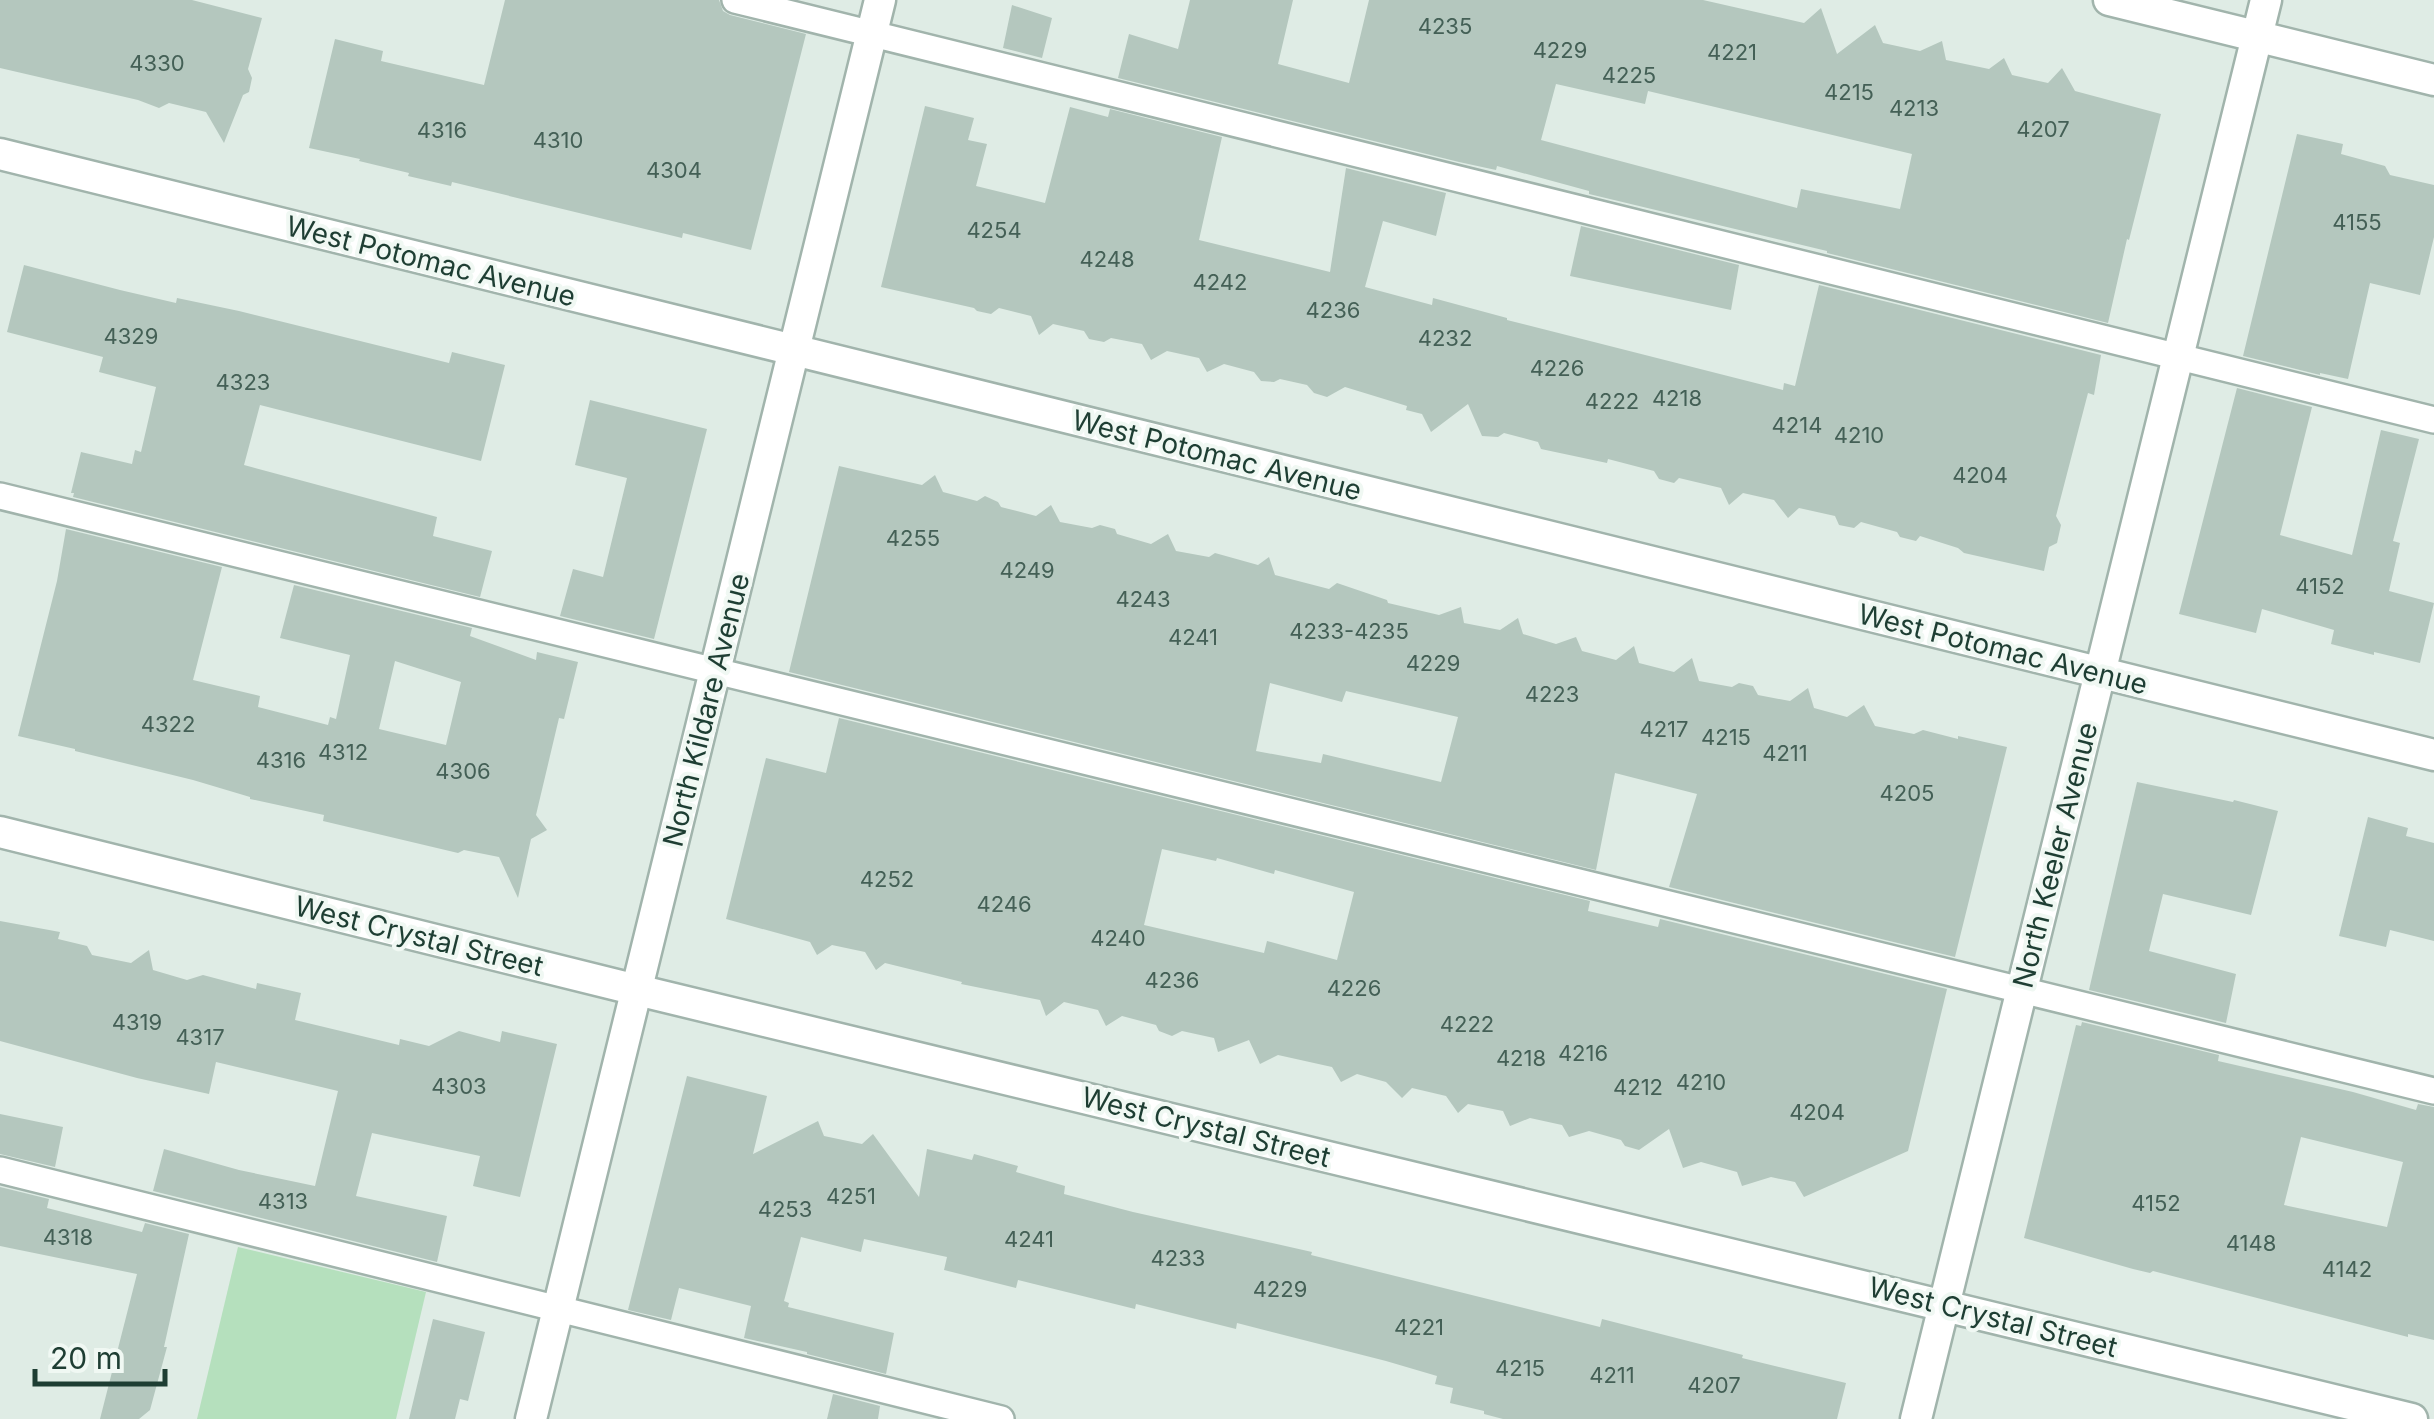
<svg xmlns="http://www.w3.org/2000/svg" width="2434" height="1419" font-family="Inter,sans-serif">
	<rect width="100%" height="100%" fill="#dfece5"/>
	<polygon fill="#b5e0bd" points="238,1247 426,1292 396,1419 197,1419"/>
	<g fill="#b4c7be" fill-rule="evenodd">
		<polygon points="0,0 192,0 262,18 248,69 252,78 249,92 243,95 224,143 206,112 169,103 159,108 138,100 0,68"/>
		<polygon points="505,0 719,0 723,11 730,15 806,34 751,250 683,233 682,238 452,182 451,186 408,176 409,173 359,161 360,159 309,148 335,39 383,51 381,61 484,85"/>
		<path d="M1190,0H1293L1278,64L1349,83L1369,0H1703L1804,23L1821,8L1837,54L1875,25L1883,43L1920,51L1942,41L1946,60L1989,69L2004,58L2012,75L2048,83L2062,68L2075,91L2161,114L2129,240L2127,239L2108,323L1827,253V251L1589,194V191L1497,166L1496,170L1459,162L1118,78L1129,34L1178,49ZM1556,84L1645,104L1648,91L1912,154L1900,209L1801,189L1797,208L1541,140Z"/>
		<polygon points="1012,5 1052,18 1042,58 1003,48"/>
		<polygon points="925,106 974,118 968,140 987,144 976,186 1045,203 1070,107 1108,117 1110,109 1222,137 1199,240 1330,272 1346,168 1446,193 1436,236 1383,221 1365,287 1432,305 1433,298 1507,318 1507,320 1783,390 1784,383 1795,386 1819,285 2101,355 2094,395 2088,393 2056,516 2061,525 2057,543 2049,547 2044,571 1964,553 1958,548 1920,536 1916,541 1900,537 1897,532 1861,522 1854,528 1839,525 1835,516 1799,508 1788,518 1774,500 1743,493 1729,505 1721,488 1679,478 1674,483 1659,479 1654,471 1608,459 1607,463 1541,449 1538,442 1504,433 1498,437 1482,436 1468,404 1431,432 1422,414 1406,410 1407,406 1345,387 1327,397 1314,393 1307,385 1280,379 1274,382 1261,381 1254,372 1224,364 1207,372 1199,358 1167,351 1151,360 1142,344 1111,338 1104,342 1089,339 1084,331 1053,324 1039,335 1031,316 999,308 991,314 977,311 974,308 881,287"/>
		<polygon points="2297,134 2343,144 2341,154 2385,166 2390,175 2434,185 2434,237 2420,295 2370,283 2348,379 2320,373 2320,375 2243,356"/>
		<polygon points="1581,226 1739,265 1731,310 1570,276"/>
		<polygon points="24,265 120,290 176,303 177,298 239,311 449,363 452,352 505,365 481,461 260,405 244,465 437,517 433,536 492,551 480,597 73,497 74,493 71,493 81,452 132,464 135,450 141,452 156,387 99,372 103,357 7,332"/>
		<polygon points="2237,388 2312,407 2280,535 2352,555 2381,430 2419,439 2393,541 2400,543 2389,591 2434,603 2420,663 2374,652 2374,655 2331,644 2334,630 2262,609 2256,633 2179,614"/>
		<polygon points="590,400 707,429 654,639 560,616 573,569 603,577 627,478 575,465"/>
		<path d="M839,466L922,485L935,475L943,492L977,501L985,496L998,502L1001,507L1036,516L1051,505L1060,522L1092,528L1100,525L1115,529L1117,534L1151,544L1168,534L1176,551L1209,557L1215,553L1258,565L1269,557L1275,575L1329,589L1337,583L1387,600L1388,603L1439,615L1461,607L1464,623L1500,630L1518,618L1523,634L1556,644L1576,637L1582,651L1616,660L1634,646L1639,663L1674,672L1692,658L1699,681L1732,687L1739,683L1753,686L1758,695L1790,701L1808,688L1814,708L1847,717L1864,705L1875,726L1914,734L1923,730L1958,739V736L2007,747L1955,957L1669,887L1697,794L1615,773L1596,870L789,672ZM1270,683L1342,702L1346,691L1458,717L1441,782L1323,754L1321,763L1256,751Z"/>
		<path d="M66,529L222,567L193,680L260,696L258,707L328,725L330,717L336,719L350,655L280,638L294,585L472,628L470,636L536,660L537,652L578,662L564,719L559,718L536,815L547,830L531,839L518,898L499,857L464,850L458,853L323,821L324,815L250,799V797L193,780L75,751V749L18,736L57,581ZM395,661L461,682L446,745L379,729Z"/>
		<path d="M839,718L1590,901L1588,911L1658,927L1660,919L1947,989L1908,1151L1804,1197L1795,1182L1771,1177L1742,1186L1737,1172L1701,1162L1683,1168L1669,1129L1639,1150L1625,1146L1621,1140L1589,1131L1569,1137L1562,1125L1530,1118L1510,1126L1503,1111L1468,1104L1458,1113L1446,1096L1412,1088L1402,1098L1386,1082L1357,1074L1341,1082L1332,1067L1278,1055L1260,1064L1249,1040L1218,1052L1214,1038L1182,1031L1172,1036L1159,1031L1156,1025L1122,1016L1106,1026L1098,1010L1064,1002L1046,1016L1040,1000L961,984L962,982L885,963L876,970L865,952L832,945L817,955L810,942L726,919L766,758L826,773ZM1162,849L1216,861L1217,858L1274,874L1275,870L1354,892L1337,960L1267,941L1264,953L1144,925Z"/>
		<polygon points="2137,782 2233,802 2234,800 2278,811 2251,915 2163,894 2149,951 2236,974 2226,1023 2089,990"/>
		<polygon points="2368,817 2408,828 2406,836 2434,843 2434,941 2390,930 2386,947 2339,936"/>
		<polygon points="0,921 60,932 58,939 87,946 92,955 131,963 149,950 153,970 187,980 203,975 256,989 257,983 301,993 295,1020 399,1045 400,1039 429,1046 459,1031 500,1042 502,1031 557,1044 520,1197 473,1186 480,1156 372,1133 356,1196 447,1216 437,1262 153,1191 164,1149 239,1170 315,1186 338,1091 216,1062 209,1094 137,1078 0,1041"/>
		<path d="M2082,1022L2219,1055L2218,1061L2353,1092L2416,1110L2418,1104L2434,1107V1340L2408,1334V1337L2153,1271L2150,1273L2133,1269L2024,1238L2076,1025L2081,1026ZM2301,1137L2403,1162L2387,1227L2284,1205Z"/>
		<polygon points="687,1076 767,1096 753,1154 818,1121 824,1136 862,1144 873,1134 919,1197 927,1149 972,1160 974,1154 1018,1166 1016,1172 1065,1186 1064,1194 1133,1212 1312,1252 1311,1255 1600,1327 1602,1319 1743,1355 1742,1358 1846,1383 1837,1419 1503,1419 1484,1414 1484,1411 1450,1403 1453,1388 1435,1384 1437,1376 1386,1361 1237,1323 1236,1329 1136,1304 1135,1309 1018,1280 1016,1288 944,1270 947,1257 864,1239 861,1252 801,1237 784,1301 789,1303 788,1307 894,1333 886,1374 807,1354 807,1352 744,1338 751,1306 679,1288 671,1320 628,1310"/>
		<polygon points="0,1114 63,1127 55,1167 0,1154"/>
		<polygon points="0,1187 49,1199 47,1208 142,1232 145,1223 189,1234 164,1347 167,1347 150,1410 139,1419 100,1419 137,1274 0,1246"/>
		<polygon points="433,1319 485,1332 468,1401 460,1399 455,1419 409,1419"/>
		<polygon points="833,1394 880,1406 878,1419 827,1419"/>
	</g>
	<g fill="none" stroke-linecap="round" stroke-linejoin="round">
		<defs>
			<g id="service">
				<polyline points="735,0 2434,420"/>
				<polyline points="0,496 2434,1091"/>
				<polyline points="0,1170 1001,1419"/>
			</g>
			<g id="minor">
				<polyline points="2109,0 2434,80"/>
				<polyline points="0,154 2434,755"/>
				<polyline points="0,832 637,990 2412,1419"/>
				<polyline points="531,1419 880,0"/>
				<polyline points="1916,1419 2266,0"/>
			</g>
		</defs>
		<use href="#service" stroke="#a1b4ac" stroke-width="30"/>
		<use href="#minor" stroke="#a1b4ac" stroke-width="35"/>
		<use href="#service" stroke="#fff" stroke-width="25"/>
		<use href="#minor" stroke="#fff" stroke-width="30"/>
	</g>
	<g text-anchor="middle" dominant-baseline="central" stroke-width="8" stroke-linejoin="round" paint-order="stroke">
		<g font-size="22" fill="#446056">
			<text x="1445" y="26">4235</text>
			<text x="1560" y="50">4229</text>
			<text x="1732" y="52">4221</text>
			<text x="157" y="63">4330</text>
			<text x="1629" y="75">4225</text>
			<text x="1849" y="92">4215</text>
			<text x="1914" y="108">4213</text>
			<text x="2043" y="129">4207</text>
			<text x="442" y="130">4316</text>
			<text x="558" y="140">4310</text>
			<text x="674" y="170">4304</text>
			<text x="2357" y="222">4155</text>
			<text x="994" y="230">4254</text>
			<text x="1107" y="259">4248</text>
			<text x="1220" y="282">4242</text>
			<text x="1333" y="310">4236</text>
			<text x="131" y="336">4329</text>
			<text x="1445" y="338">4232</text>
			<text x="1557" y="368">4226</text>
			<text x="243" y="382">4323</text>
			<text x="1677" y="398">4218</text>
			<text x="1612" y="401">4222</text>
			<text x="1797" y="425">4214</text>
			<text x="1859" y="435">4210</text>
			<text x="1980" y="475">4204</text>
			<text x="913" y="538">4255</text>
			<text x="1027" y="570">4249</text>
			<text x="2320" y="586">4152</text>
			<text x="1143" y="599">4243</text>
			<text x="1349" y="631">4233-4235</text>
			<text x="1193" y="637">4241</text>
			<text x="1433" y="663">4229</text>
			<text x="1552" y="694">4223</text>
			<text x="168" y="724">4322</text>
			<text x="1664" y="729">4217</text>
			<text x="1726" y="737">4215</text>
			<text x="343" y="752">4312</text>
			<text x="1785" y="753">4211</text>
			<text x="281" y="760">4316</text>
			<text x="463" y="771">4306</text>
			<text x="1907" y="793">4205</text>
			<text x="887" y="879">4252</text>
			<text x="1004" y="904">4246</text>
			<text x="1118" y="938">4240</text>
			<text x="1172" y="980">4236</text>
			<text x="1354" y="988">4226</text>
			<text x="137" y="1022">4319</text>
			<text x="1467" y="1024">4222</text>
			<text x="200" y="1037">4317</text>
			<text x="1583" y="1053">4216</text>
			<text x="1521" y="1058">4218</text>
			<text x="1701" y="1082">4210</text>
			<text x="459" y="1086">4303</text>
			<text x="1638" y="1087">4212</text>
			<text x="1817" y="1112">4204</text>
			<text x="851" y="1196">4251</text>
			<text x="283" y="1201">4313</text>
			<text x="2156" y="1203">4152</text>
			<text x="785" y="1209">4253</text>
			<text x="68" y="1237">4318</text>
			<text x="1029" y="1239">4241</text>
			<text x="2251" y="1243">4148</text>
			<text x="1178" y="1258">4233</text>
			<text x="2347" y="1269">4142</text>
			<text x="1280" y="1289">4229</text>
			<text x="1419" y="1327">4221</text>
			<text x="1520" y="1368">4215</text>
			<text x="1612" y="1375">4211</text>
			<text x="1714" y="1385">4207</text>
		</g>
		<g font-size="28" fill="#1e3e33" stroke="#f0f8f3">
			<text transform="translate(431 261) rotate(14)">West Potomac Avenue</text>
			<text transform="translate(1217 455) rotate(14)">West Potomac Avenue</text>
			<text transform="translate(2003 649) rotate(14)">West Potomac Avenue</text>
			<text transform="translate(706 710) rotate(-76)">North Kildare Avenue</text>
			<text transform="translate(2055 855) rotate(-76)">North Keeler Avenue</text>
			<text transform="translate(419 936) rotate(14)">West Crystal Street</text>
			<text transform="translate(1206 1127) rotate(14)">West Crystal Street</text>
			<text transform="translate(1993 1317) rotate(14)">West Crystal Street</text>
		</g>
	</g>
	<path d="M35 1369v15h130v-15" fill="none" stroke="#1e3e33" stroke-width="5"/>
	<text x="50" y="1369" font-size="30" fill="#1e3e33" stroke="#f0f8f3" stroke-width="8" paint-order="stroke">20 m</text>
</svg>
